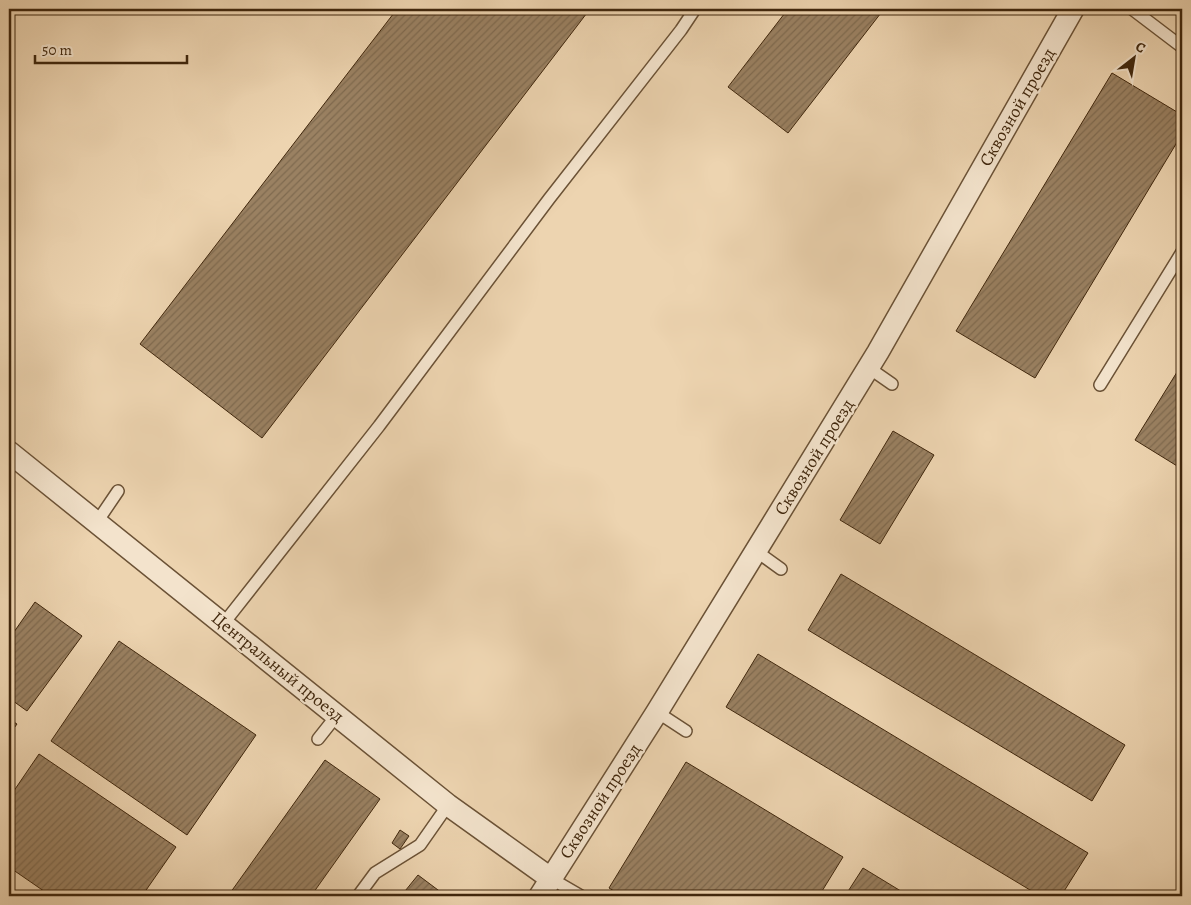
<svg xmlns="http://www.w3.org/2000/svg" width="1191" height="905" font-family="Alegreya,serif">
	<defs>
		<pattern id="building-hatch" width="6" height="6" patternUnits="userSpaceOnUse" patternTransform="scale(1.25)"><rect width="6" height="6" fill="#9a8162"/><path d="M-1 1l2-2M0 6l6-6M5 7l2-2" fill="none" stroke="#7f6a4f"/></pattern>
	</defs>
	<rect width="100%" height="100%" fill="#edd4b0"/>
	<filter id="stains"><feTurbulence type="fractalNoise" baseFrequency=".004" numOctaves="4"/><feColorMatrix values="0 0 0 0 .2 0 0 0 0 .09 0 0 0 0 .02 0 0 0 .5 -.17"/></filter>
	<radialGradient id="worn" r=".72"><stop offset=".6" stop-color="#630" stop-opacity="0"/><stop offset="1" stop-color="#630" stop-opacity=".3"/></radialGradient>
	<g fill="url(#building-hatch)" stroke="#40270d">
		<polygon points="397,9 590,9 262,438 140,344"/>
		<polygon points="788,9 884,9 788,133 728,87"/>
		<polygon points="1112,73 1182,115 1182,134 1035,378 956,331"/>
		<polygon points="1182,364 1182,469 1135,440"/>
		<polygon points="893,431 934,455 880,544 840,520"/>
		<polygon points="841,574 1125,745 1092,801 808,630"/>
		<polygon points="35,602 82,636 27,711 9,698 9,639"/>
		<polygon points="119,641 256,735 187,835 51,741"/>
		<polygon points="758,654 1088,853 1061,896 1040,896 726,707"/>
		<polygon points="9,719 17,724 9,735"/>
		<polygon points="39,754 176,847 142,896 51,896 9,867 9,798"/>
		<polygon points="325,760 380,799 311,896 228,896"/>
		<polygon points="686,762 843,857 819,896 622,896 609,888"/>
		<polygon points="400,830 409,836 400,849 392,843"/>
		<polygon points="863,868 909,896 845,896"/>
		<polygon points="418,875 446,896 401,896"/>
	</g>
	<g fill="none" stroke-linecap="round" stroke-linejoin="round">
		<defs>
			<g id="lane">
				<polyline points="1132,9 1182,47"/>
				<polyline points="869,368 892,384"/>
				<polyline points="1100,385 1182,252"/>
				<polyline points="97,522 118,491"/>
				<polyline points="756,551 781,569"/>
				<polyline points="224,623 379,426 549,199 681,30 695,9"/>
				<polyline points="657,712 686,731"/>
				<polyline points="318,739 337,715"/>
				<polyline points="550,878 581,896"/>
				<polyline points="358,896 375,873 420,845 448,805"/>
			</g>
			<g id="street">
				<polyline points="9,452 448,805 550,878"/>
				<polyline points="540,896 657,712 878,352 1073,9"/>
			</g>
		</defs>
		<use href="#lane" stroke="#6b5236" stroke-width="14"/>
		<use href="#street" stroke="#6b5236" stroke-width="24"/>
		<use href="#lane" stroke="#f3e3cc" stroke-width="11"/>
		<use href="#street" stroke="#f3e3cc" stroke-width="21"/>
	</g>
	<g text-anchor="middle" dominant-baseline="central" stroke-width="4.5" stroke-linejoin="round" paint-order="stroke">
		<g font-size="18" fill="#40270d" stroke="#f3e3cc">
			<text transform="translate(1017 107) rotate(-60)">Сквозной проезд</text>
			<text transform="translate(814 457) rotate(-58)">Сквозной проезд</text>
			<text transform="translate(278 667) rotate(39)">Центральный проезд</text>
			<text transform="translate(600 801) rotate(-57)">Сквозной проезд</text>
		</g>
	</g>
	<rect width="1191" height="905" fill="none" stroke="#edd4b0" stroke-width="30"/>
	<rect x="10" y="10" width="1171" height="885" fill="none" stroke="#40270d" stroke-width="2.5"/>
	<rect x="15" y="15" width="1161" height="875" fill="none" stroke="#40270d"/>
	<g transform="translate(1134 58) rotate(31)" stroke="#f3e3cc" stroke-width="4" paint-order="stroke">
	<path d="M0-4L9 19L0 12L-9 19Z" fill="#40270d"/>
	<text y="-8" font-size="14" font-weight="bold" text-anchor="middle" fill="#40270d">С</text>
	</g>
	<path d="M35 55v8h152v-8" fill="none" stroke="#40270d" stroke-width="2.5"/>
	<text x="42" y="55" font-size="15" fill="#40270d" stroke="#f3e3cc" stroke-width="4" paint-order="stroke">50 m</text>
	<rect width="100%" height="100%" filter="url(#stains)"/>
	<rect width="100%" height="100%" fill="url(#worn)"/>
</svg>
